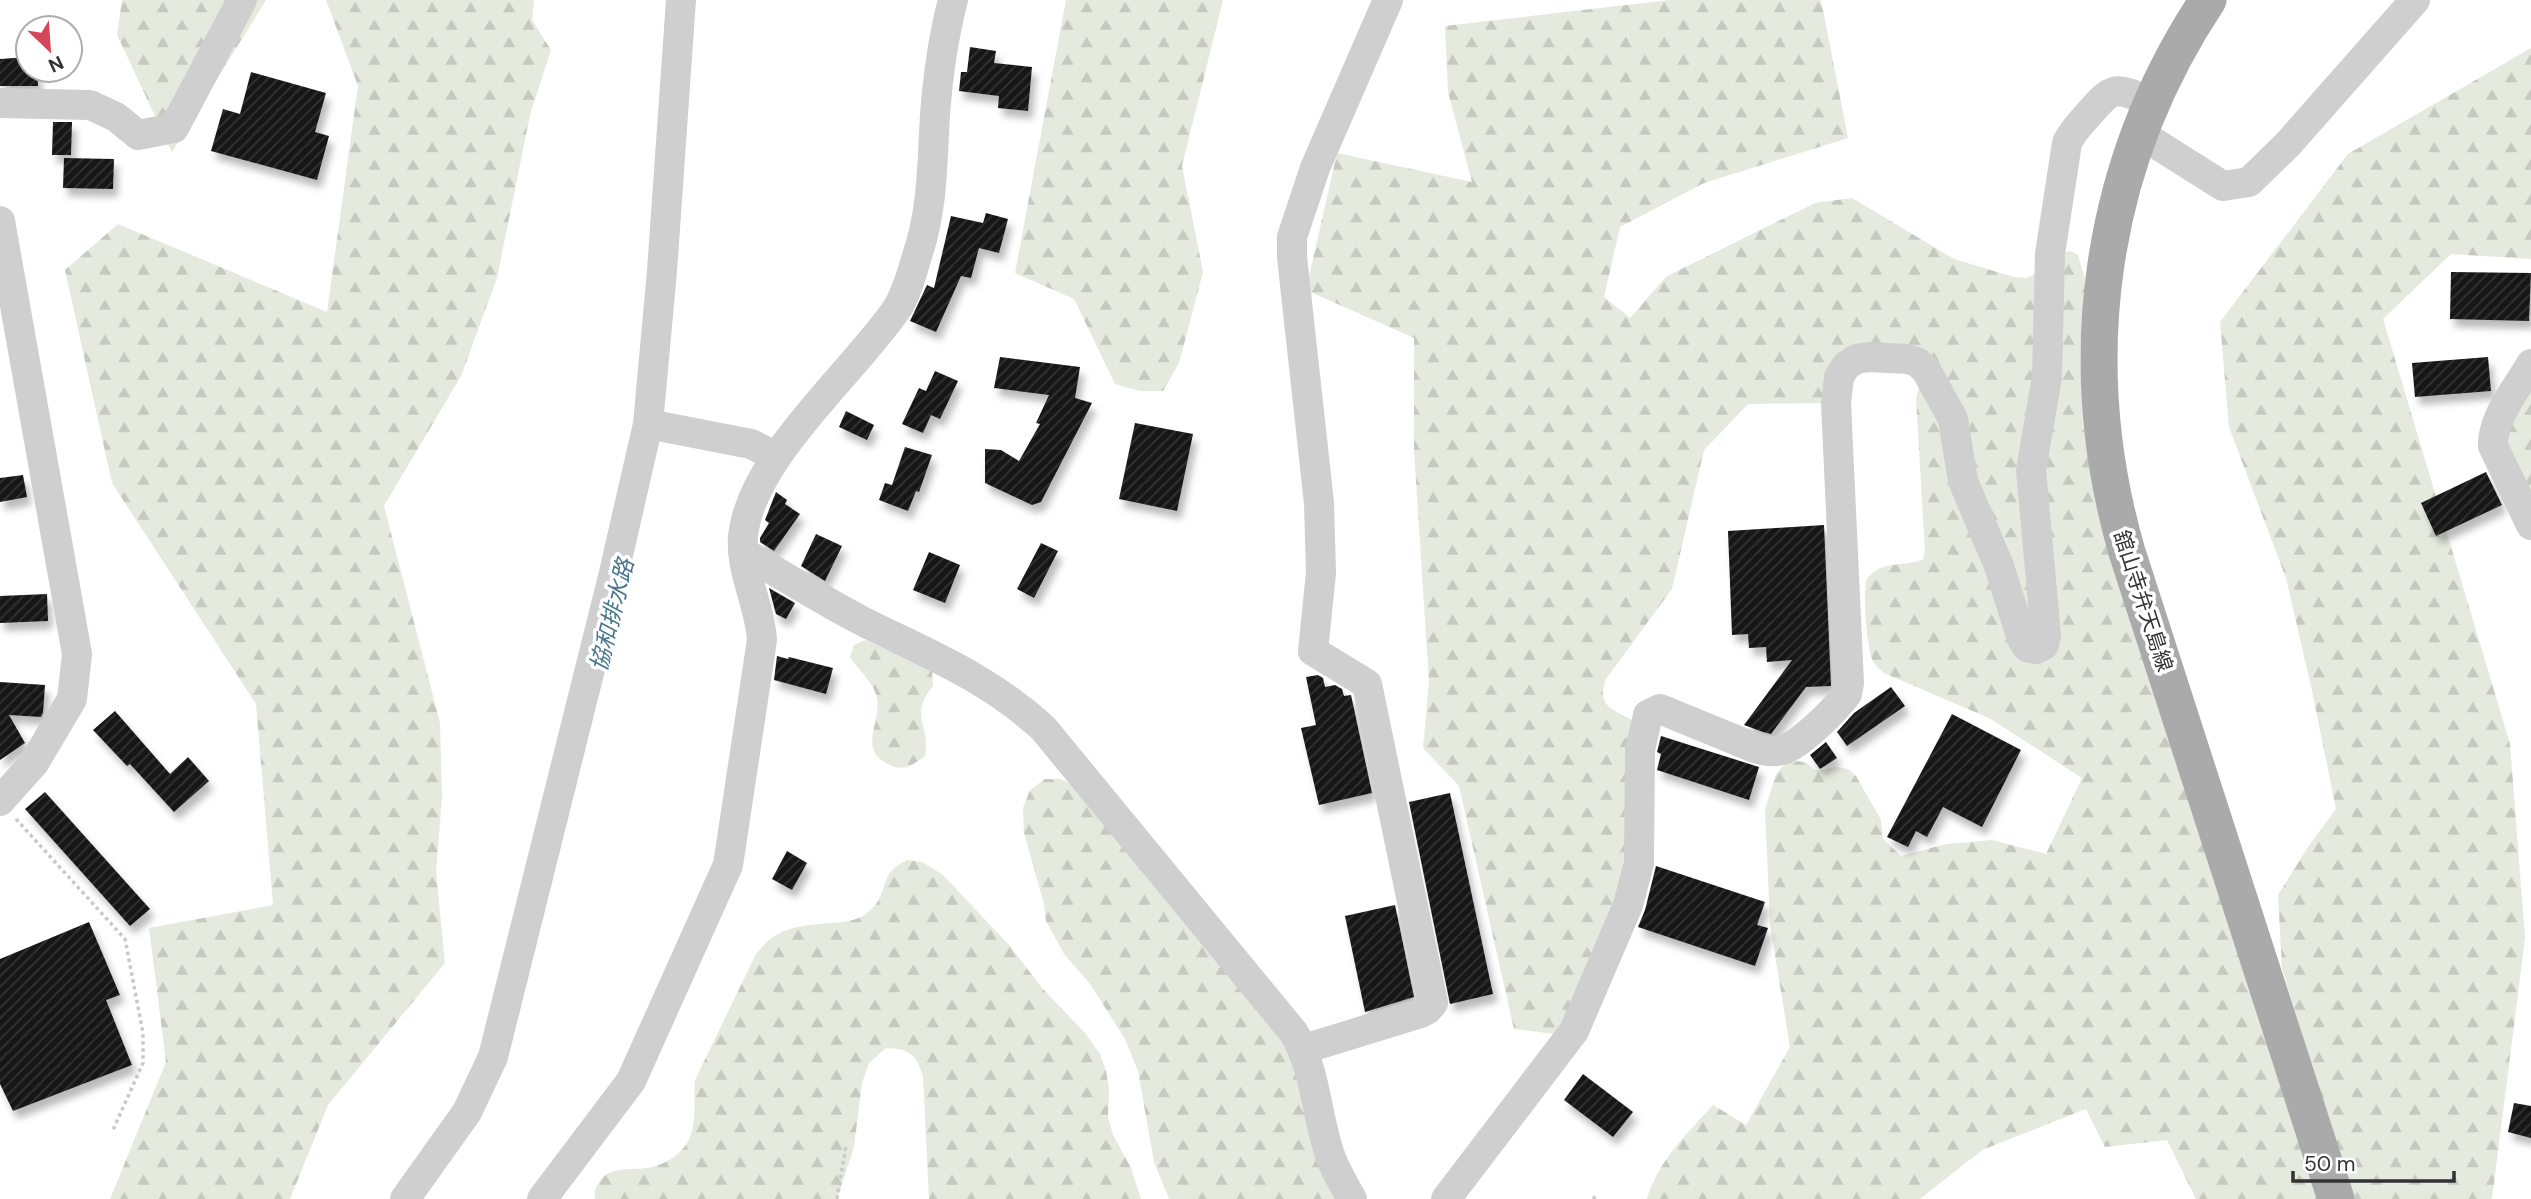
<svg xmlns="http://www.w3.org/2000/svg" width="2531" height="1199" font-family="'DM Sans','Noto Sans JP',sans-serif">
	<defs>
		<pattern id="forest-firs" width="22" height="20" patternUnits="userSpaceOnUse" patternTransform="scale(1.75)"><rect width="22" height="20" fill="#e5eade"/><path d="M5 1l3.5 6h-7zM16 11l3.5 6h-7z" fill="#c5c9bf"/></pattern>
		<pattern id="building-hatch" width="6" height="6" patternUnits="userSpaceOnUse" patternTransform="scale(1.75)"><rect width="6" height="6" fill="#191919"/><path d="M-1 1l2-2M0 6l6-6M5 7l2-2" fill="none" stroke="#323232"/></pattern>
		<filter id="shadow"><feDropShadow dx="4.5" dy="8" stdDeviation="3.5" flood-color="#0004"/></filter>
	</defs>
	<rect width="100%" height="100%" fill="#fff"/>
	<g fill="url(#forest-firs)">
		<polygon points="122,0 266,0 172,152 117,35"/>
		<polygon points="326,0 534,0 532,20 551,50 530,115 497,278 461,376 384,506 440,723 442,797 436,872 445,963 328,1105 290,1199 110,1199 166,1062 149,928 273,905 256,704 112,483 65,270 118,224 327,312 358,86"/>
		<polygon points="1066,0 1223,0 1182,166 1203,272 1179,363 1163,391 1140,391 1115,384 1074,299 1015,273"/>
		<path d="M1670,0H1821L1848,138L1704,183L1620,227L1604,297L1630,318L1667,276L1815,203L1852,198L1954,259L2014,277L2026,278L2038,273L2059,254L2070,251L2078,255L2085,279L2080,358L2083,425L2101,525L2318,1199H2196L2167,1140L2105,1147L2086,1109L1982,1150L1920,1199H1647C1658,1161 1687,1134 1713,1105L1746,1125L1790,1047L1770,924L1765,809L1776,774L1785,764L1798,761L1807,763L1814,770H1824L1835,767L1848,769L1856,776L1881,820L1883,839L1901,856L1946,844L1992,840L2046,854L2082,778L1991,719L1884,673C1881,670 1875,666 1873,661C1867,651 1862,590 1867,579C1869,576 1872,573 1875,571C1888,562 1908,566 1923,559L1925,551L1916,399L1923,370L1868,350L1829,403L1748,404L1704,450L1672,589L1606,679C1595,708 1615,709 1635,722L1632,862L1563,1035L1514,1029L1459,786L1423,748L1429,682L1414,450V338L1306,290L1337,153L1472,182L1448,92L1445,26Z"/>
		<polygon points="2531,48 2531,259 2451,254 2383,319 2510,744 2525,938 2492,1199 2352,1199 2282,968 2278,895 2310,844 2336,809 2311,686 2286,578 2229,427 2220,322 2348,154"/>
		<polygon points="2531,355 2531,498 2497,423"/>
		<path d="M866,640L932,670L933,686C908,716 931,725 925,756C914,764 904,772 890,765C856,750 882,723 877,698C874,682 858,670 850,657L854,645Z"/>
		<polygon points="1045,779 1060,779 1076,786 1288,1038 1343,1199 1169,1199 1154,1162 1138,1071 1125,1039 1090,984 1064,954 1046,921 1044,904 1024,833 1023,808 1030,790"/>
		<path d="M907,860L922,862L942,874L1010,946L1042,988L1085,1033L1100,1054L1106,1071L1109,1089L1108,1117L1113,1135L1131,1168L1141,1199H929L923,1076C915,1053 910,1049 886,1048L869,1063L862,1083L854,1147L837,1199H595C594,1193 595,1189 598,1184C609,1163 634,1172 652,1167C665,1164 680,1155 687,1143C698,1126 693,1100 695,1080L756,954C778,926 797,926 832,923C842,922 854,921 863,916C893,897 874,875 907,860Z"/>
	</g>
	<g fill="url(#building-hatch)" filter="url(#shadow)">
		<polygon points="970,47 996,51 994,63 1032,67 1028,111 998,108 999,96 959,91 961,72 967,72"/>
		<polygon points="28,57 28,70 37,70 38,86 0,86 0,59"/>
		<polygon points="251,72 326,93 315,132 329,136 317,180 211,151 223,109 240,114"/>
		<polygon points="53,122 72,122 71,155 52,155"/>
		<polygon points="64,158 114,159 113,189 63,188"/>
		<polygon points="986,213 1008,219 999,253 979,248 971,278 961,276 936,332 910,321 927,285 934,288 951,216 983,223"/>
		<polygon points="2451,272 2531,273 2529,321 2450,319"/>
		<polygon points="1000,357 1080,367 1075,398 1092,403 1041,502 1032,505 985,483 985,449 1001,450 1019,461 1040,424 1036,423 1049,395 994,388"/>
		<polygon points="2488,357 2491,391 2415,397 2412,363"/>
		<polygon points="935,371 958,381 940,419 931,415 923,433 902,424 919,388 926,391"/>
		<polygon points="846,411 874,425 867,440 839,427"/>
		<polygon points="1135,423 1193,434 1177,511 1119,499"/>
		<polygon points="905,447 932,455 919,492 916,491 908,511 879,500 885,483 892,485"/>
		<polygon points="2486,472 2502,505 2436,536 2421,503"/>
		<polygon points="23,475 27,497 0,502 0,478"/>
		<polygon points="776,492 787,500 785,504 800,514 774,551 760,542 760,538 769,523 765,520"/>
		<polygon points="1824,525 1831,686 1806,687 1771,734 1763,732 1744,725 1792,660 1767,662 1766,647 1749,648 1748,634 1732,635 1728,531"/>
		<polygon points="816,534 842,546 825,581 801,566"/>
		<polygon points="1041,543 1058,551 1034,598 1017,589"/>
		<polygon points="929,552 960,565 945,603 913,590"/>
		<polygon points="769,588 795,603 786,619 776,614"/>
		<polygon points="47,594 48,621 0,623 0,596"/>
		<polygon points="777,656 788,659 789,657 833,668 826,694 774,680"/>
		<polygon points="1318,675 1323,678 1325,687 1335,685 1342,689 1344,696 1351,695 1372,793 1319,805 1301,728 1316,725 1306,677"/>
		<polygon points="0,682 45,685 43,713 41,717 9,715 25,743 0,760"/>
		<polygon points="1891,687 1905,706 1847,746 1837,732 1854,713"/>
		<polygon points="115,711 170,774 188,757 209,781 174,812 130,764 127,766 93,730"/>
		<polygon points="1952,714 2021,750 1982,827 1943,807 1927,837 1916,831 1908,847 1887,837"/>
		<polygon points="1661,736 1759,767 1749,800 1657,770 1661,754 1657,752"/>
		<polygon points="1826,742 1837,758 1820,769 1810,755"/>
		<polygon points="45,792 150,909 130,926 25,809"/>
		<polygon points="1450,793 1493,994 1450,1004 1409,802"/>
		<polygon points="787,851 807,863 792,890 772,879"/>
		<polygon points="1656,866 1765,902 1757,925 1768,928 1755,966 1638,927 1645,910"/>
		<polygon points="1395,905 1414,997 1365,1012 1345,916"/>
		<polygon points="89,922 120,995 106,1000 132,1065 13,1111 0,1084 0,959"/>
		<polygon points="1583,1074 1633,1112 1613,1137 1564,1100"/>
		<polygon points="2514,1103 2531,1106 2531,1138 2508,1132"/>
	</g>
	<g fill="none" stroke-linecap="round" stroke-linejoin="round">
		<g stroke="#c9c9c9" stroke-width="3.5" stroke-dasharray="3.5 3.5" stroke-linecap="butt">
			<polyline points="16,819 125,939 143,1033 143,1063 112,1132"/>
			<polyline points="837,1199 846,1146"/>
			<polyline points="1593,1199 1597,1194"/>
		</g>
		<g stroke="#cfcfcf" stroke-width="30">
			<polyline points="0,103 90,105 116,117 138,135 174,128 242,0"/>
			<polyline points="2139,133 2223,186 2249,182 2288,144 2415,0"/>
			<polyline points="0,221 77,654 72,699 34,763 0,801"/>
			<path d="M2531,364C2517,388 2492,418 2493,446L2531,525"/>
			<polyline points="648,424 751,444 775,456"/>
			<path d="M744,553C784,576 823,601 864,622C930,655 987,677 1043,728L1294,1033C1315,1069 1316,1110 1328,1149C1333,1167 1343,1183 1352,1199"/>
			<polyline points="1304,1049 1421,1013 1428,1009 1433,1003 1367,684 1313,651 1321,573 1319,503 1292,257 1292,237 1315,168 1388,0"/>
			<polyline points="405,1199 467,1112 493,1057 613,577 648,424 662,271 681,0"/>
			<path d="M542,1199L631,1081L728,865L762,640C760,605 740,571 743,536C751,458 852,374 896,310C906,296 912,273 917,256C933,209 932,164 935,115C938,75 943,38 953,0"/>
			<path d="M1446,1199L1574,1031L1628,905L1639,863L1640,750L1648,715L1660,709L1755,748C1764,751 1773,753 1783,750C1801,744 1835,710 1847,694L1849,683L1836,403L1839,377L1846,366L1856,359L1869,357L1907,359L1917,362L1926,370L1953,419L1963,481L1999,566L2022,639L2027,647L2036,649L2044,645L2046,635L2031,470L2047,377L2050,254L2067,143C2072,132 2079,125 2087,116C2114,85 2114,86 2152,103"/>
		</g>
		<path stroke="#aaa" stroke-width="37" d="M2208,0C2098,165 2072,362 2127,552L2336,1199"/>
	</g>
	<g text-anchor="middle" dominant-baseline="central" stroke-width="7" stroke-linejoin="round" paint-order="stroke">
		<g font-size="21" fill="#323232" stroke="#fff">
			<text transform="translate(2143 601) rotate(72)">舘山寺弁天島線</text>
		</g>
		<g font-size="23" font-style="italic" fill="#46768d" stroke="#fff">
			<text transform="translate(612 615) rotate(-76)">協和排水路</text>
		</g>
	</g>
	<g transform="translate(49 49) rotate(155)"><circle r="33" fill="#ffffff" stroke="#adadad" stroke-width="2"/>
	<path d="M0-5L12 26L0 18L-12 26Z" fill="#d6465a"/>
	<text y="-10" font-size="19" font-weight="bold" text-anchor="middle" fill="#323232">N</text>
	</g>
	<path d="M2293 1171v10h161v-10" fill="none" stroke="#323232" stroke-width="3.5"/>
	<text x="2304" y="1171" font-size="21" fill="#323232" stroke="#ffffff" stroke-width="5" paint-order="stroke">50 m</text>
</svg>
